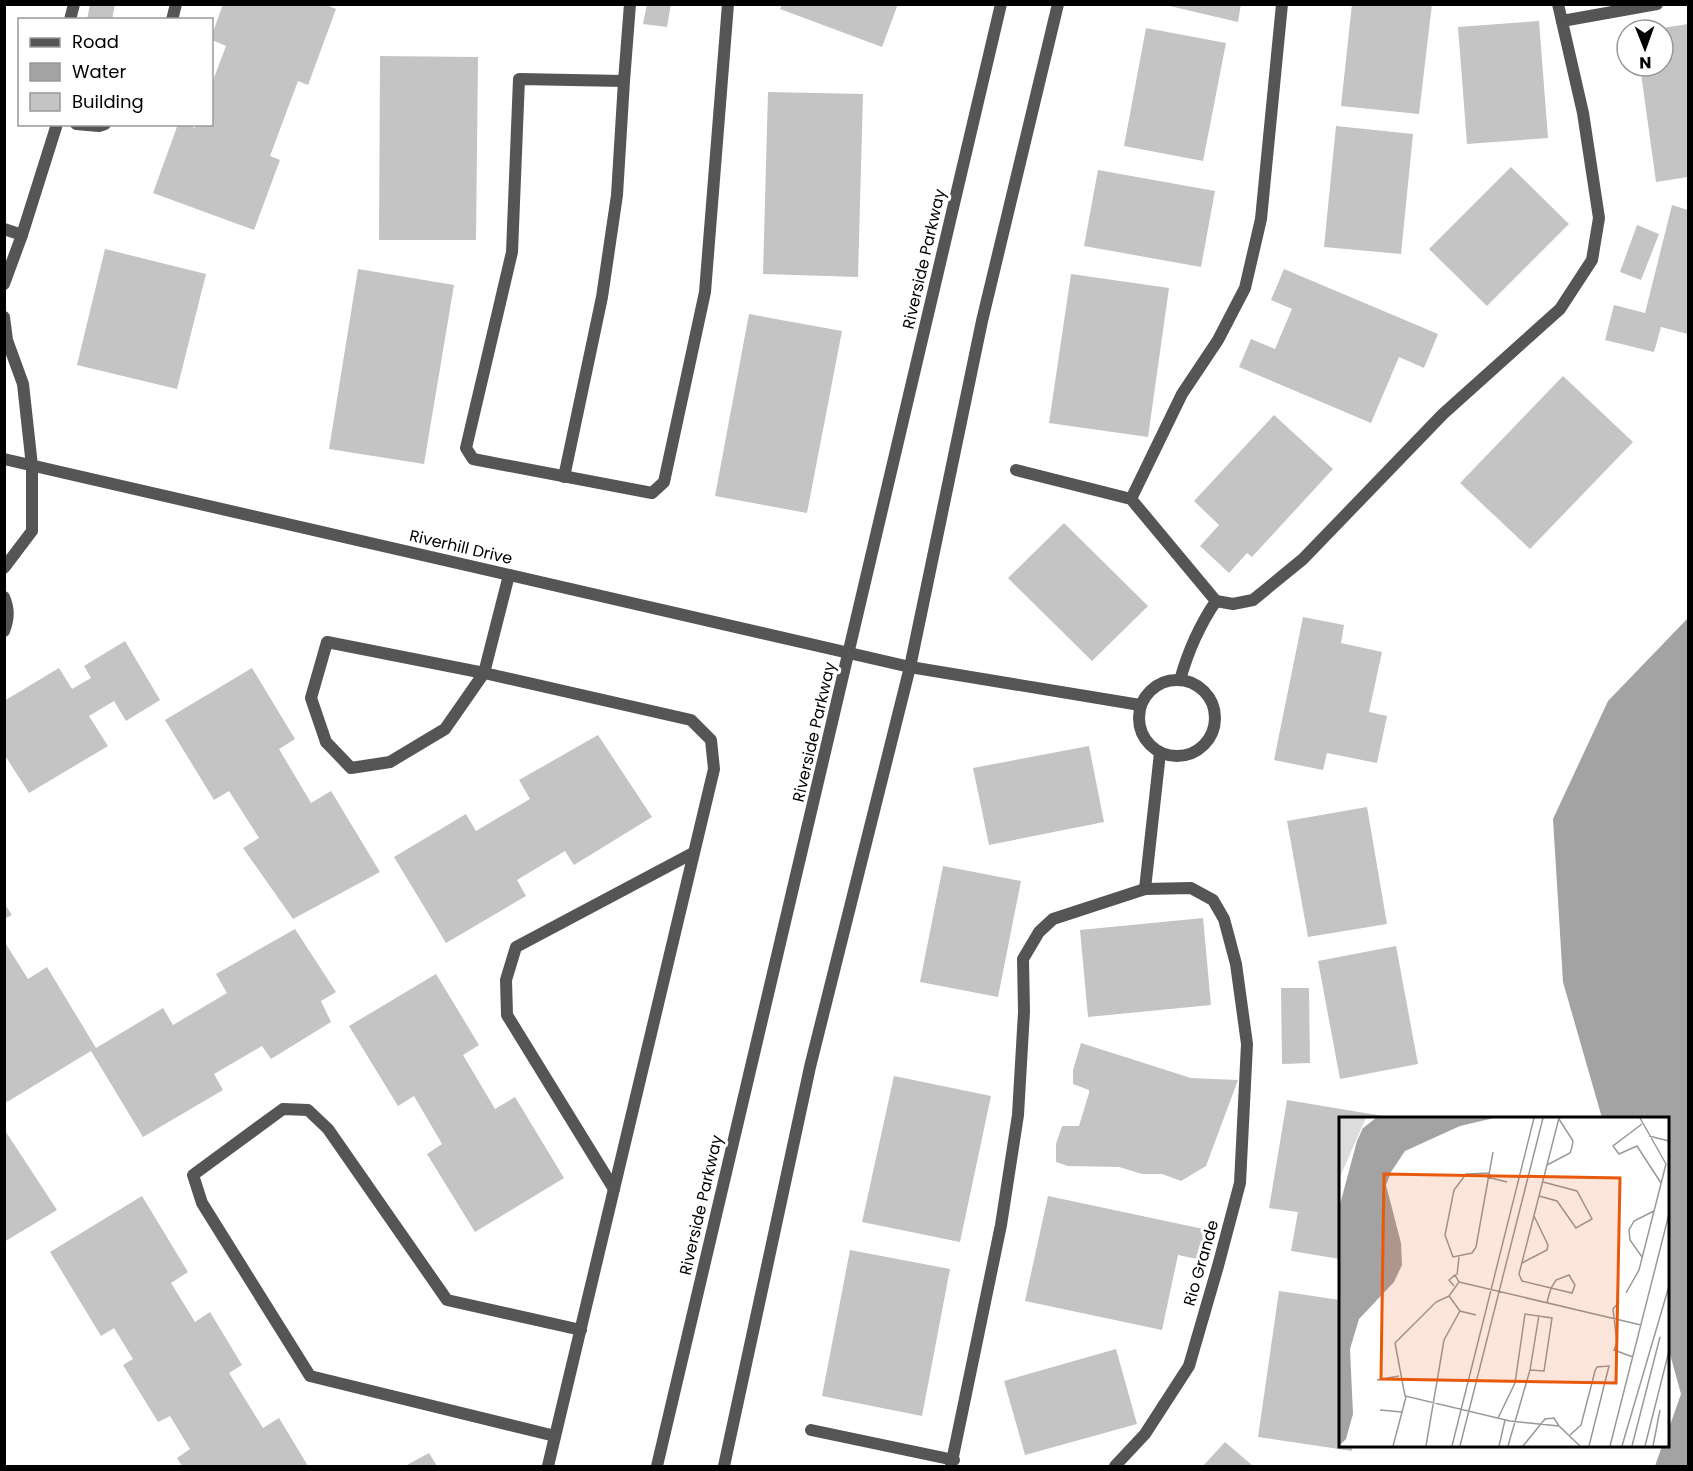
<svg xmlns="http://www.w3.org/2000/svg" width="1693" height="1471" font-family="Poppins,sans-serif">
	<rect width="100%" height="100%" fill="#fff"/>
	<polygon fill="#a3a3a3" points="1688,618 1688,1466 1655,1466 1662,1446 1668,1446 1668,1431 1681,1394 1668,1347 1668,1118 1602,1118 1563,982 1553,819 1608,701"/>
	<g fill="#c4c4c4">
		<polygon points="90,4 115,4 112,20 87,20"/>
		<polygon points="223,4 324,4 336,9 308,85 298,81 270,156 280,160 254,230 153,193 178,124 187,124 195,128 196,124 212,124 212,83 226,46 212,40 212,35"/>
		<polygon points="647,4 671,4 667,27 643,24"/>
		<polygon points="782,4 898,4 882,47 780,9"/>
		<polygon points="1161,4 1241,4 1238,22"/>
		<polygon points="1352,4 1432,4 1419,114 1341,106"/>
		<polygon points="1539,21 1548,138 1467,144 1458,27"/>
		<polygon points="1688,24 1688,177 1656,182 1640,66 1663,66 1663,30 1656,29"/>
		<polygon points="1146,28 1226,43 1203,161 1124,146"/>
		<polygon points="380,56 478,57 476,240 379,240"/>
		<polygon points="768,92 863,94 858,277 763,274"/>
		<polygon points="1336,126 1413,134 1401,254 1324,247"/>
		<polygon points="1511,167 1569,224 1487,306 1429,249"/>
		<polygon points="1098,170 1215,191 1201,267 1084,246"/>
		<polygon points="1672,205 1688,210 1688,334 1661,327 1654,352 1605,340 1614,305 1645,313"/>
		<polygon points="1637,225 1659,234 1641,280 1620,272"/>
		<polygon points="105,249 206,274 177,389 77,365"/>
		<polygon points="358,269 454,285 424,464 329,449"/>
		<polygon points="1284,269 1438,334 1424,368 1399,357 1371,423 1239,367 1251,339 1275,349 1292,309 1271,300"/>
		<polygon points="1071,274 1169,288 1148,437 1049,423"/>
		<polygon points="749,314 842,331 807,513 715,496"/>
		<polygon points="1563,376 1633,442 1530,549 1460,483"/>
		<polygon points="1274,415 1333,469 1252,557 1247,553 1229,573 1200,546 1219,525 1194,501"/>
		<polygon points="1064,523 1148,606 1092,661 1008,578"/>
		<polygon points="1303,617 1344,625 1341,643 1382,652 1369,712 1387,716 1377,763 1327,753 1323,770 1274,760"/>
		<polygon points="125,641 160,700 126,721 114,701 89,716 108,746 29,793 4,754 4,701 59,668 72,689 91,678 84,666"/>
		<polygon points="252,668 295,739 279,749 311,803 331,791 380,872 293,919 243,848 259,838 229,791 214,800 165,720"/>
		<polygon points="598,735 652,817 574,865 565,851 517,880 526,896 446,943 394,857 466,814 476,831 530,799 519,780"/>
		<polygon points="1089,746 1104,822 989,845 973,768"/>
		<polygon points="1367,807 1387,924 1308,937 1287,821"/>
		<polygon points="943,866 1021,881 998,997 920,982"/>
		<polygon points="4,903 12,915 4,919"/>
		<polygon points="1203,918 1211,1005 1088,1017 1080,930"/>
		<polygon points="295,929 336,992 321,1001 331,1022 271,1059 262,1046 214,1074 223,1090 143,1137 91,1051 7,1102 4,1097 4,941 28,979 47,967 96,1048 163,1008 173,1025 227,993 216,974"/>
		<polygon points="1396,946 1418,1064 1340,1079 1318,961"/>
		<polygon points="436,974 479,1045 463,1055 495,1109 515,1097 564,1178 475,1232 427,1154 442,1144 414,1096 398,1106 349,1026"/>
		<polygon points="1281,988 1309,988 1310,1063 1282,1064"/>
		<polygon points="1081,1043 1191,1078 1238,1080 1206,1166 1181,1181 1162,1174 1142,1174 1119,1167 1068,1166 1056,1162 1056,1144 1062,1126 1079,1126 1089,1093 1089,1090 1073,1084 1073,1070"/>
		<polygon points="894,1076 991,1096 960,1242 862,1222"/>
		<polygon points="1287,1100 1389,1117 1340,1118 1340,1259 1291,1251 1298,1212 1269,1208"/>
		<polygon points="4,1129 57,1210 4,1242"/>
		<polygon points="142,1196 188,1272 171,1283 195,1322 210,1312 242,1365 229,1373 263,1428 279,1418 308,1466 182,1466 177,1458 190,1449 170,1416 158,1422 123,1365 133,1359 114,1328 101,1336 50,1252"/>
		<polygon points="1048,1196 1208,1230 1202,1260 1178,1255 1162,1330 1025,1301"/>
		<polygon points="850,1250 950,1269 922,1416 822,1396"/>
		<polygon points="1279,1291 1340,1300 1340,1446 1352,1446 1352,1451 1258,1437"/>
		<polygon points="1116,1349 1137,1424 1025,1455 1004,1381"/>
		<polygon points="1225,1442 1253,1466 1203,1466"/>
		<polygon points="429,1453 437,1466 405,1466"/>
	</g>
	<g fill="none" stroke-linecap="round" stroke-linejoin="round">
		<g stroke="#555" stroke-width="12">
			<polyline points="630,4 624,81 519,79 512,252 466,448 473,459 652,493 664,482 705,292 728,4"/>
			<polyline points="70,20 74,4"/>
			<polyline points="172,20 176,4"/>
			<polyline points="1562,21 1657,4"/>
			<polyline points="76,124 99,126 105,124"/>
			<polyline points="4,229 22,235 4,284"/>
			<polyline points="22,235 57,124"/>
			<polyline points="4,317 7,340 23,384 32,466 32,531 4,568"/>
			<polyline points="564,477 602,297 617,195 624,81"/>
			<polyline points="509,575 484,673 445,729 390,762 351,768 326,742 311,698 327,642 484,673 691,720 711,740 714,769 548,1466"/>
			<path d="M4,597C9,609 9,618 4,631"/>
			<polyline points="614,1189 507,1015 506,980 516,947 693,853"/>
			<polyline points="555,1436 310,1376 202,1203 193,1175 283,1109 308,1110 328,1129 447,1300 581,1330"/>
		</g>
		<g stroke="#555" stroke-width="12">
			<path d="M1016,470L1131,499L1216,601C1199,626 1188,651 1180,680"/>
			<polyline points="1131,499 1182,394 1218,340 1245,288 1261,219 1282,4"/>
			<polyline points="1216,601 1233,604 1253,600 1303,559 1443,414 1560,309 1592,260 1599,218 1583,113 1558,4"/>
			<polyline points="910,667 1140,705"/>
			<circle cx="1177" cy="718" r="38"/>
			<polyline points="1145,889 1160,753"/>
			<polyline points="811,1430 954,1460"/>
			<polyline points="951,1466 1001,1225 1018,1115 1024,1012 1023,959 1039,932 1053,919 1145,889 1191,888 1213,900 1224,919 1236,964 1247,1044 1240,1183 1218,1266 1189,1366 1145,1434 1115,1466"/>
		</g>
		<g stroke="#555" stroke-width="12">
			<polyline points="4,459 910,667"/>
			<polyline points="657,1466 1001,4"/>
			<polyline points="724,1466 810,1067 910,667 982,321 1058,4"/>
		</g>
	</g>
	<g text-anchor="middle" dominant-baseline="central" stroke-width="6" stroke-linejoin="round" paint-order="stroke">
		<g font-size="16" fill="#000" stroke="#fff">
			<text transform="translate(924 259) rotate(-77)">Riverside Parkway</text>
			<text transform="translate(461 547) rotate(13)">Riverhill Drive</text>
			<text transform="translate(814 732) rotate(-77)">Riverside Parkway</text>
			<text transform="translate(701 1205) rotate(-77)">Riverside Parkway</text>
			<text transform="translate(1201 1263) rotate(-74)">Rio Grande</text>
		</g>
	</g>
	<g transform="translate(1339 1117)">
		<rect width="330" height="330" fill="#fff"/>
		<path d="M0,1H27L0,62Z" fill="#dcdcdc"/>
		<path d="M37,1H155L121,9L66,34L52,55L47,68L62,126L63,148L55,165L20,202L11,232L14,297L7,322L0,329V91L18,24L24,11Z" fill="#a3a3a3"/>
		<path fill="none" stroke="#999" stroke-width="1.5" d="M303,7L274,29L280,37L298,29L322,66M310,19L330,24M208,48L231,36L233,30L234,24L220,2M150,56L127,57L115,73L106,118L114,140L133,136L137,130L154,35M148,60L168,65M200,79L218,84L237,111L253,102L238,74L204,65M303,140L291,123L290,113L295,104L315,94M183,146L208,133L209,128L195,99M118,158L120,140M120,165L302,208M115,169L110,163L116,158L120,165L110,179L121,194L137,198M287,176L300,153L327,47L301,1M110,179L97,185L56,226L66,279L171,304L220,309L241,329M208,185L212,171L217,163L230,158L236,168L233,176L212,171L183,164L180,157L220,1M280,185L274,192L278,226L275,233L294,240M191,253L200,198M38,263L60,259M41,293L63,295M159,301L176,266L186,197L213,201L205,254L191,253L169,329M231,318L242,308L256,254L258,250L270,249L250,329M54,329L67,280M87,329L105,223L121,194M113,329L195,1M121,329L204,1M160,329L166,303M184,329L206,302L215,301L220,309M271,329L330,97M283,329L330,169M293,329L321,220M306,329L330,234M314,329L321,293"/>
		<path fill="#e8590c" fill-opacity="0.15" stroke="#e8590c" stroke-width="3" d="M45,57L281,61L277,266L42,262Z"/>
		<rect width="330" height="330" fill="none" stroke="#000" stroke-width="3"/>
	</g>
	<rect width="1693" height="1471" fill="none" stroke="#000000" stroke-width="12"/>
	<rect x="18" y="18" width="195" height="108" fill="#ffffff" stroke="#999999" stroke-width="1.5"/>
	<rect x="30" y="38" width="30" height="9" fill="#555555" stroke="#999999" stroke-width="1.5"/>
	<text x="72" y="48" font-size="18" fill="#000000">Road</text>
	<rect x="30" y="63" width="30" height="18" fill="#a3a3a3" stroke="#999999" stroke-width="1.5"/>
	<text x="72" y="78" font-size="18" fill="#000000">Water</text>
	<rect x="30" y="93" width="30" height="18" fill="#c4c4c4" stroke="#999999" stroke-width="1.5"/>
	<text x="72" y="108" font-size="18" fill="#000000">Building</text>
	<g transform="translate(1645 48) rotate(179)"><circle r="28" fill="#ffffff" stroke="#999999" stroke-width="1.5"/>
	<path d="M0-4.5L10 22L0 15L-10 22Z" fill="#000000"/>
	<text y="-9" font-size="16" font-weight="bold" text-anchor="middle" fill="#000000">N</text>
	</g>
</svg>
